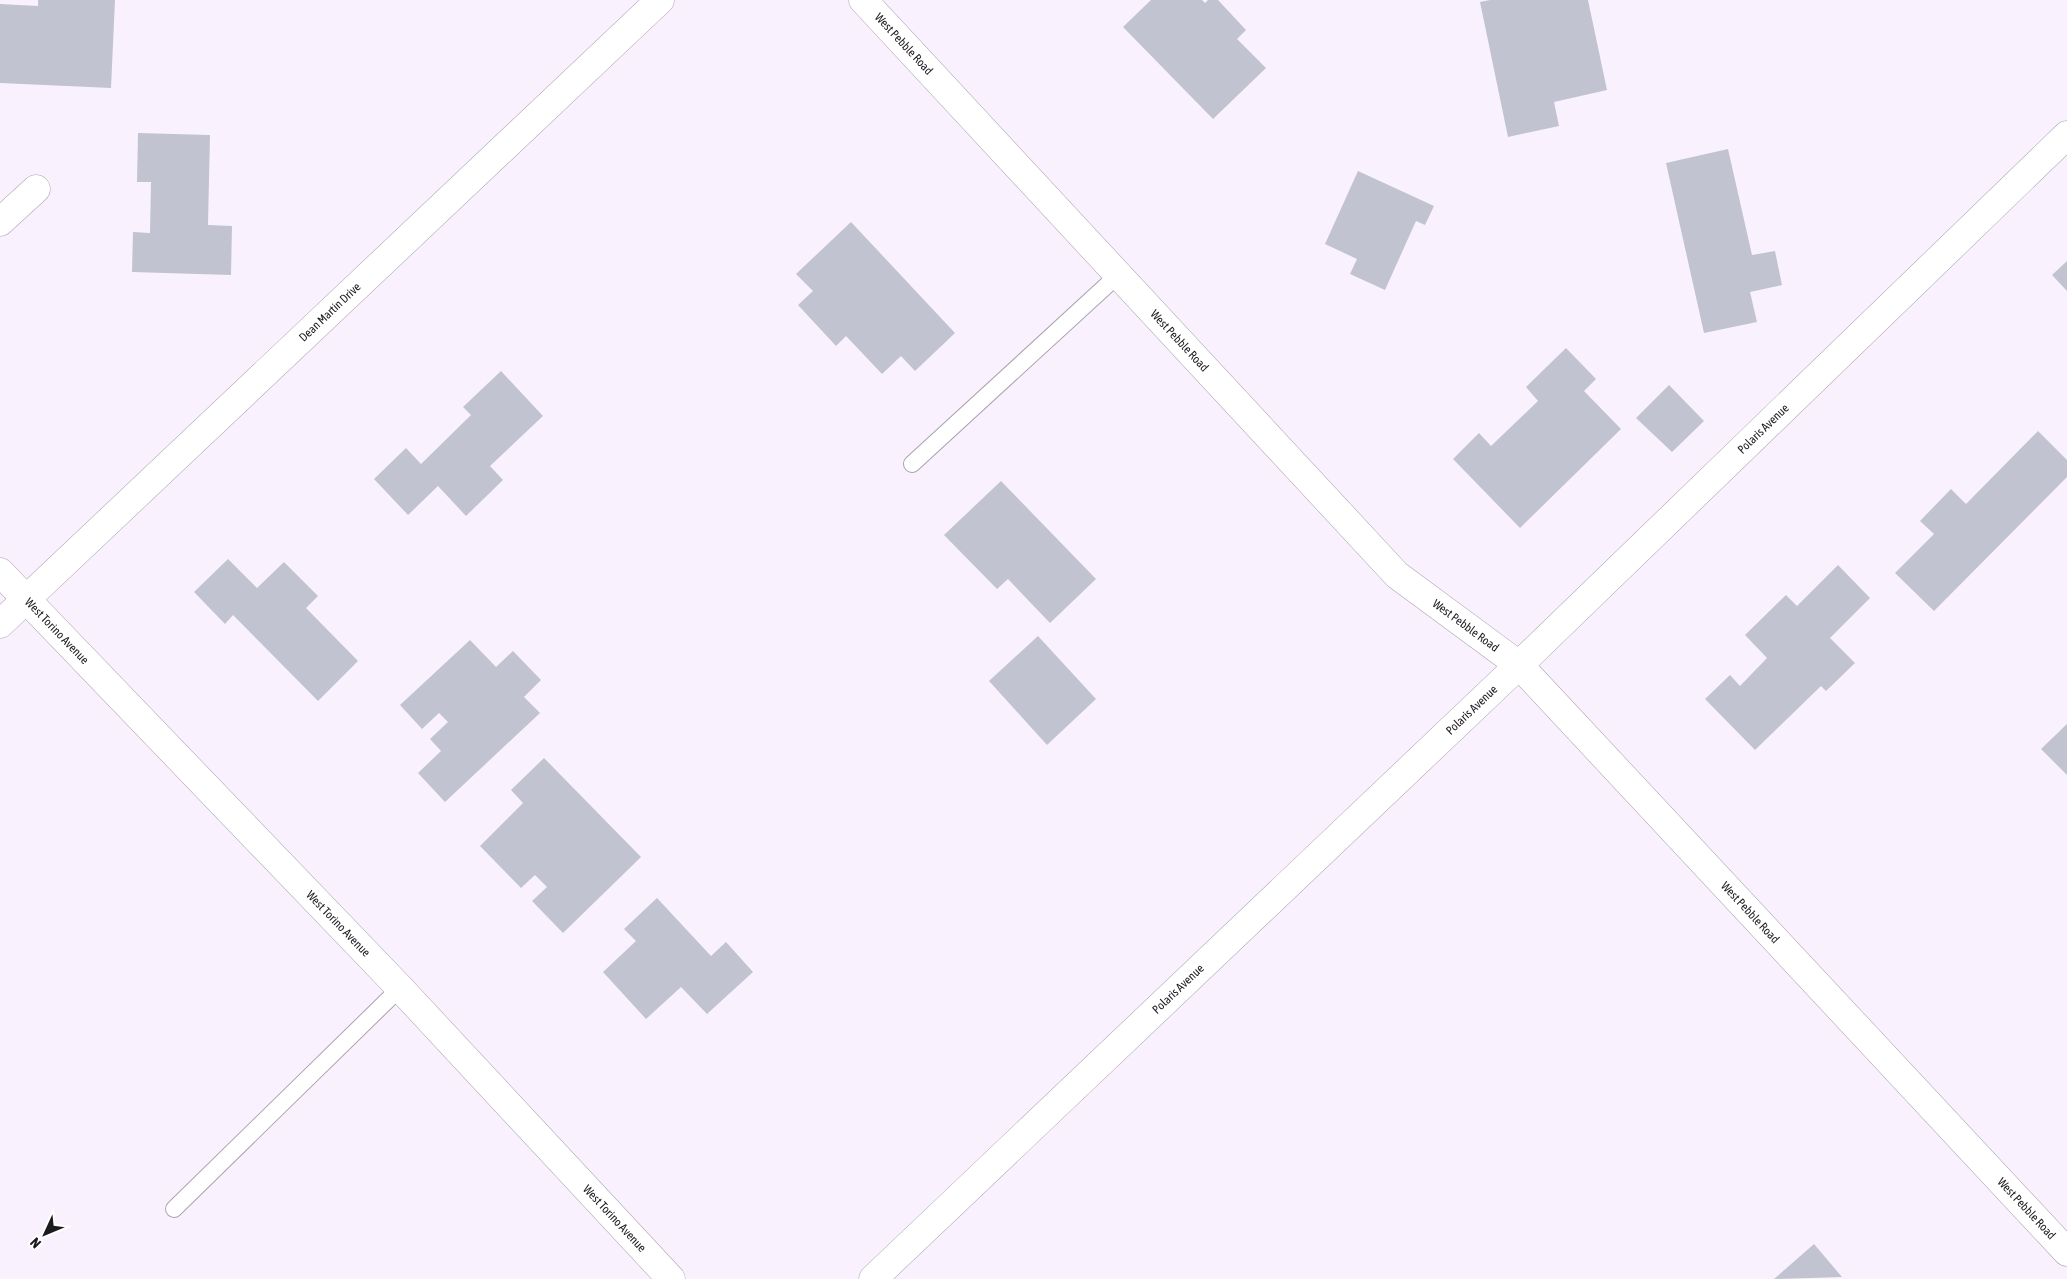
<svg xmlns="http://www.w3.org/2000/svg" width="2067" height="1279" font-family="'Asap Condensed',sans-serif">
	<rect width="100%" height="100%" fill="#faf1fe"/>
	<g fill="#c2c3d0">
		<polygon points="38,0 115,0 111,88 0,83 0,4 38,6"/>
		<polygon points="1151,0 1202,0 1205,3 1208,0 1218,0 1246,30 1237,39 1266,68 1213,119 1123,27"/>
		<polygon points="1490,0 1588,0 1607,90 1554,102 1559,126 1508,137 1480,2"/>
		<polygon points="138,133 210,135 208,225 232,226 231,275 132,272 133,232 150,233 151,182 137,182"/>
		<polygon points="1728,149 1752,255 1775,251 1782,285 1750,292 1757,322 1704,333 1666,163"/>
		<polygon points="1358,171 1434,206 1425,225 1416,221 1385,290 1350,274 1357,259 1325,244"/>
		<polygon points="851,222 955,333 915,371 901,356 882,374 846,336 836,346 798,305 813,291 796,274"/>
		<polygon points="2067,261 2067,291 2052,275"/>
		<polygon points="1566,348 1596,379 1584,391 1621,429 1520,528 1453,459 1479,433 1491,446 1538,401 1526,387"/>
		<polygon points="501,371 543,416 490,466 503,480 466,516 438,486 408,515 374,479 406,448 421,464 471,415 463,407"/>
		<polygon points="1669,385 1704,421 1672,452 1636,418"/>
		<polygon points="2038,431 2067,460 2067,477 1934,611 1895,573 1934,534 1920,521 1951,489 1966,504"/>
		<polygon points="1001,481 1096,579 1050,623 1008,579 997,589 944,535"/>
		<polygon points="228,559 257,588 284,562 318,596 306,608 358,661 318,701 233,615 225,624 194,592"/>
		<polygon points="1838,565 1870,598 1830,638 1855,663 1826,691 1821,686 1755,750 1705,699 1730,675 1740,686 1767,658 1745,635 1786,595 1797,606"/>
		<polygon points="1038,636 1096,699 1047,745 989,681"/>
		<polygon points="470,640 496,667 513,651 541,680 524,697 540,713 445,802 418,773 441,751 430,739 448,722 439,713 422,729 400,705"/>
		<polygon points="2067,724 2067,775 2041,749"/>
		<polygon points="544,758 641,857 563,933 532,901 547,887 535,875 521,888 480,846 523,803 511,790"/>
		<polygon points="657,898 711,956 726,942 753,972 707,1014 681,987 646,1019 603,972 636,941 624,929"/>
		<polygon points="1814,1244 1842,1277 1774,1279"/>
	</g>
	<g fill="none" stroke-linecap="round" stroke-linejoin="round">
		<defs>
			<g id="lane">
				<polyline points="912,464 1118,275"/>
				<polyline points="174,1209 400,988"/>
			</g>
			<g id="street">
				<polyline points="0,222 36,189"/>
				<path id="s1" d="M0,572L400,988L671,1279"/>
				<path id="s2" d="M873,1279L1519,665L2067,135"/>
			</g>
			<g id="secondary">
				<path id="s3" d="M863,0L1397,575L1519,665L2067,1252"/>
				<path id="s4" d="M0,624L660,0"/>
			</g>
		</defs>
		<use href="#lane" stroke="#aba2ae" stroke-width="18"/>
		<use href="#street" stroke="#aba2ae" stroke-width="29"/>
		<use href="#secondary" stroke="#aba2ae" stroke-width="29"/>
		<use href="#lane" stroke="#fff" stroke-width="16"/>
		<use href="#street" stroke="#fff" stroke-width="28"/>
		<use href="#secondary" stroke="#fff" stroke-width="28"/>
	</g>
	<g text-anchor="middle" dominant-baseline="central" stroke-width="4" stroke-linejoin="round" paint-order="stroke">
		<g font-size="12" fill="#1d1a1e" stroke="#fff">
			<text stroke="none"><textPath href="#s3" startOffset="60">West Pebble Road</textPath></text>
			<text stroke="none"><textPath href="#s4" startOffset="454">Dean Martin Drive</textPath></text>
			<text stroke="none"><textPath href="#s3" startOffset="465">West Pebble Road</textPath></text>
			<text stroke="none"><textPath href="#s2" startOffset="1231">Polaris Avenue</textPath></text>
			<text stroke="none"><textPath href="#s3" startOffset="870">West Pebble Road</textPath></text>
			<text stroke="none"><textPath href="#s1" startOffset="82">West Torino Avenue</textPath></text>
			<text stroke="none"><textPath href="#s2" startOffset="826">Polaris Avenue</textPath></text>
			<text stroke="none"><textPath href="#s3" startOffset="1275">West Pebble Road</textPath></text>
			<text stroke="none"><textPath href="#s1" startOffset="488">West Torino Avenue</textPath></text>
			<text stroke="none"><textPath href="#s2" startOffset="421">Polaris Avenue</textPath></text>
			<text stroke="none"><textPath href="#s3" startOffset="1680">West Pebble Road</textPath></text>
			<text stroke="none"><textPath href="#s1" startOffset="892">West Torino Avenue</textPath></text>
		</g>
	</g>
	<g transform="translate(45 1234) rotate(226)" stroke="#ffffff" stroke-width="4" paint-order="stroke">
	<path d="M0-4L9 19L0 12L-9 19Z" fill="#1d1a1e"/>
	<text y="-8" font-size="14" font-weight="bold" text-anchor="middle" fill="#1d1a1e">N</text>
	</g>
</svg>
